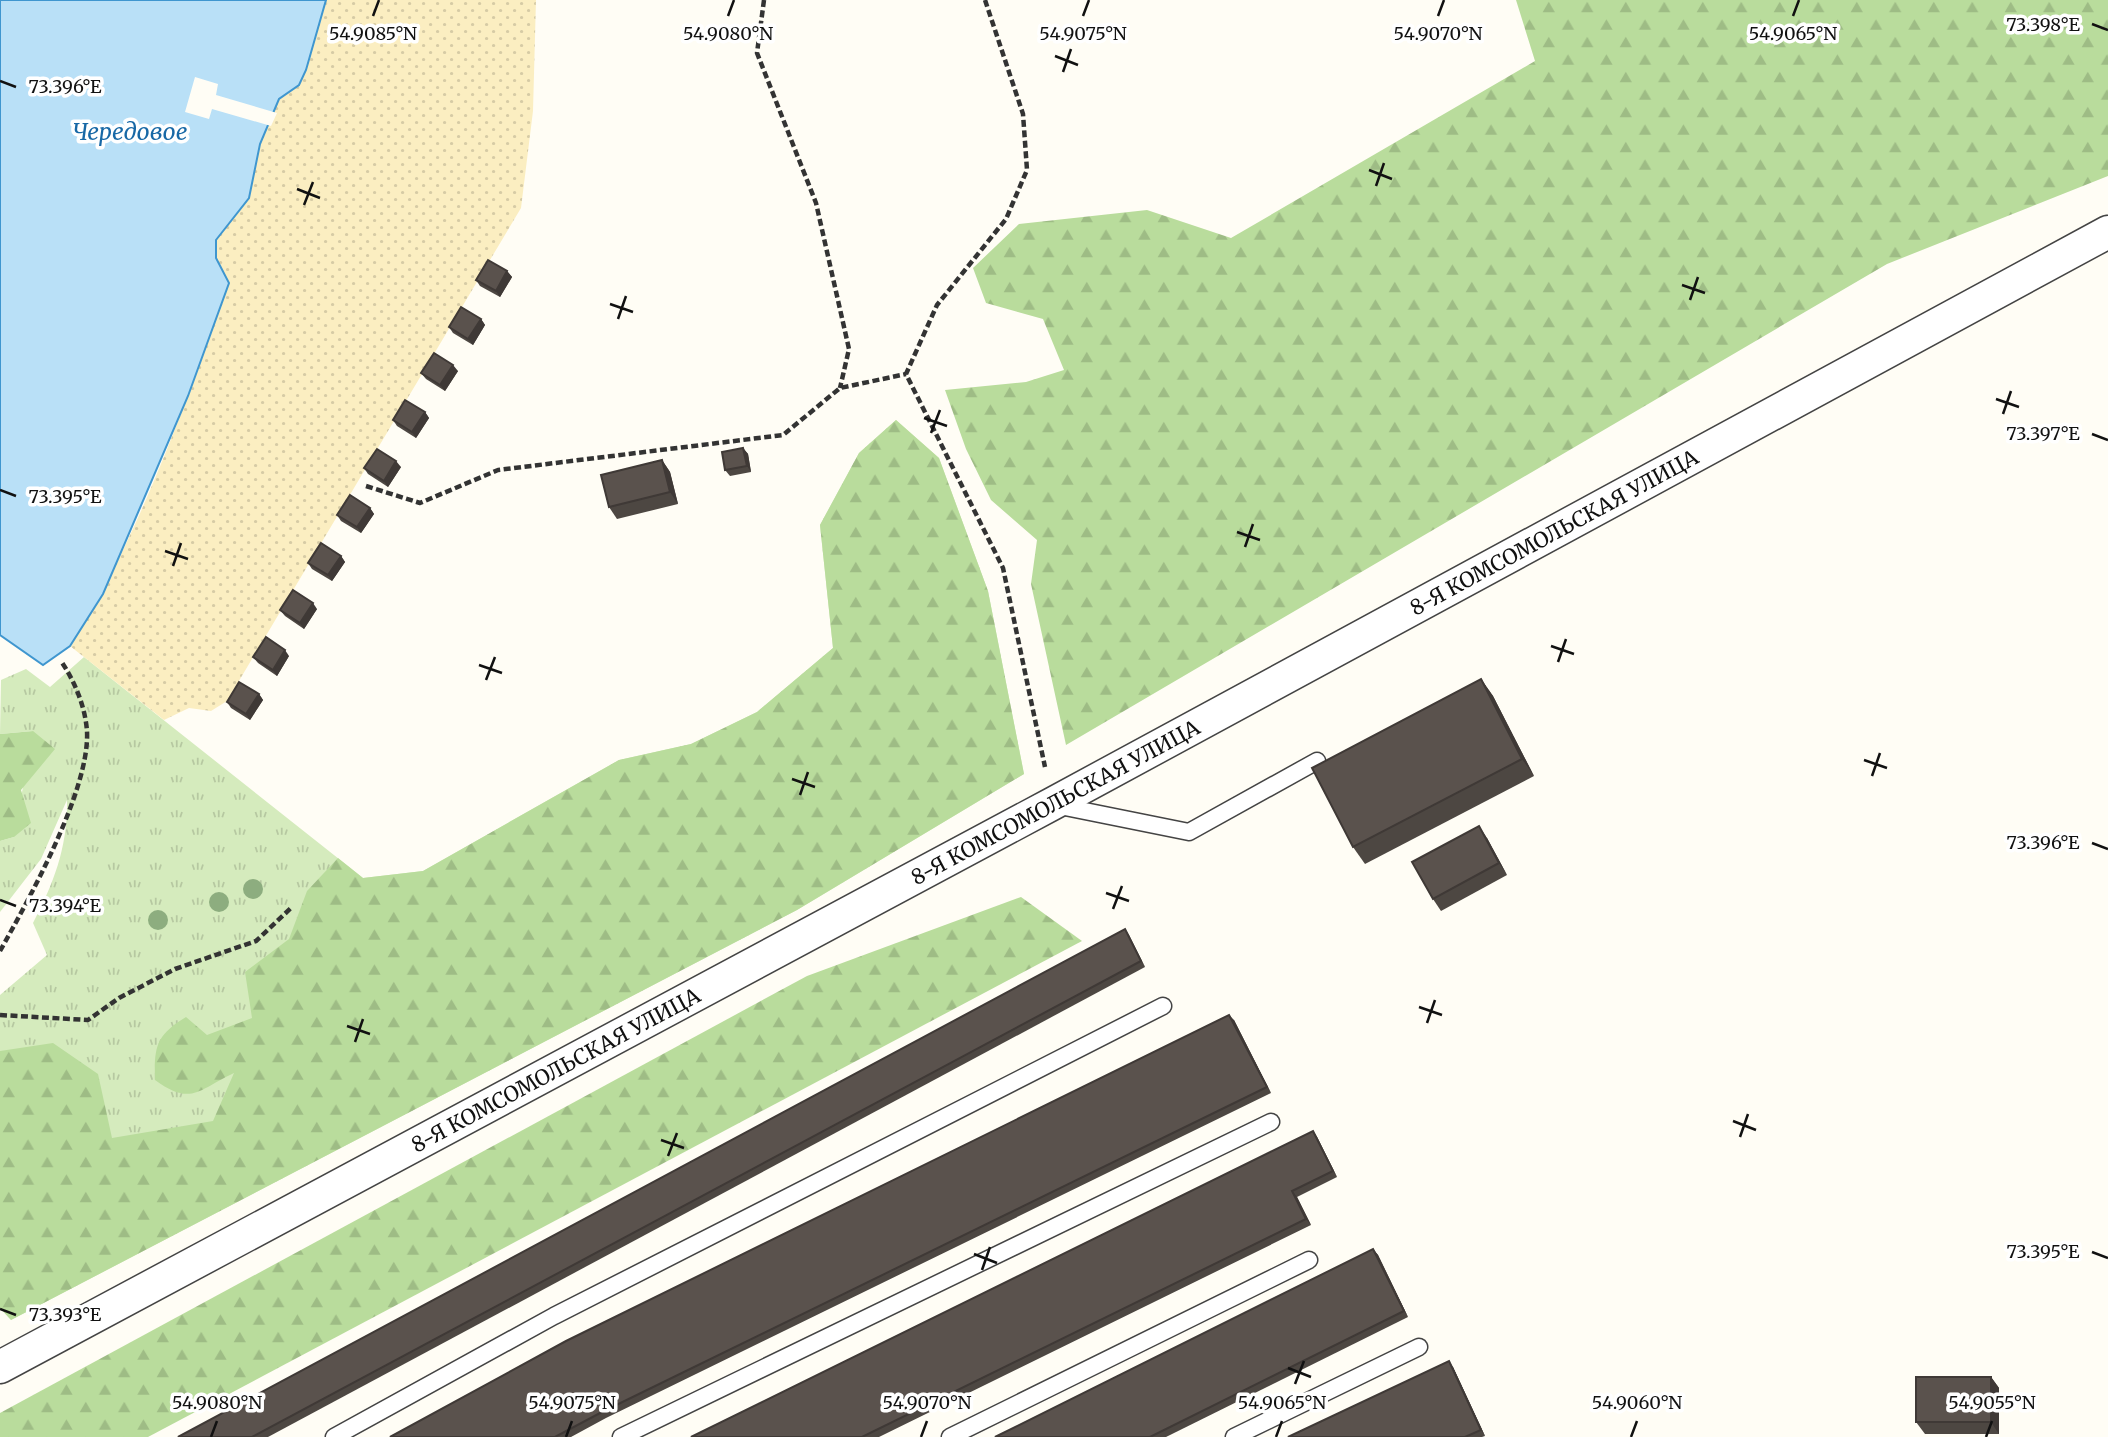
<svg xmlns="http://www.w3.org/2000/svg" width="2108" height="1437" font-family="Merriweather,serif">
	<defs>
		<pattern id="grass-tufts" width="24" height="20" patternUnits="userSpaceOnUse" patternTransform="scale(1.75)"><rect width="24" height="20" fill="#d5ebbd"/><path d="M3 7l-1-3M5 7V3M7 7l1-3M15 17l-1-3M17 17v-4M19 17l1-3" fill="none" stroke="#b6c8a1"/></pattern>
		<pattern id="forest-firs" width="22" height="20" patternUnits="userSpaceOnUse" patternTransform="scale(1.75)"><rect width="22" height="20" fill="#b9dc9c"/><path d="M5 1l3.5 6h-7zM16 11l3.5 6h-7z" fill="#9ebc85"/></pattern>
		<pattern id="sand-dots" width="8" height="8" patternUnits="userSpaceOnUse" patternTransform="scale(1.75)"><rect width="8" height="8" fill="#fbeec1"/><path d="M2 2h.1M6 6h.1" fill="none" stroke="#d6cba5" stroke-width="1.8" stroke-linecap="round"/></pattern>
	</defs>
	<rect width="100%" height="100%" fill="#fffdf5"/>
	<path fill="url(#grass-tufts)" d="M896,420L939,458L988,591L1024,774L797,910L11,1320L0,1308V995L47,955L33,923C54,883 68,846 67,800L41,859L0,912V841L14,837L33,731L0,734L1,680L26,669L50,687L84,657L363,878L423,871L619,760L691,744L757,712L833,648L820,525L859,453Z"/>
	<g fill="url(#forest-firs)">
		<polygon points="1516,0 2108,0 2108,176 1887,264 1066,745 1031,584 1037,540 991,500 966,449 945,390 1026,382 1064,370 1043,319 986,303 973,268 1019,224 1147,210 1231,238 1535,61"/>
		<path d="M896,420L939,458L988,591L1024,774L797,910L11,1320L0,1308V1051L53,1043L98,1074L112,1138L213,1121L234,1073C199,1089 192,1107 155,1080C154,1047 156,1035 186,1017L207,1035L252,1018L245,972L289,939L307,891L338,858L363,878L423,871L619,760L691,744L757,712L833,648L820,525L859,453Z"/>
		<polygon points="33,731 55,749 21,790 31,823 14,837 0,841 0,734"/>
		<polygon points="1021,897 1082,941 148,1437 0,1437 0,1413 807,976"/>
	</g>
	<path fill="url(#sand-dots)" d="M326,0H536L533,111L521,208L227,701L211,711L189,708L164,720L70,646C139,538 185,404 229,283L216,258V240L249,198L260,144L279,99L299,85L306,70Z"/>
	<polygon fill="#b9e0f7" stroke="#3f96cf" stroke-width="2" points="0,0 326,0 306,70 299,85 279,99 260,144 249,198 216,240 216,258 229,283 188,396 103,594 70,646 43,665 0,635"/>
	<polygon fill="#fffdf5" points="195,77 218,84 216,95 277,113 271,126 212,109 209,119 185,112"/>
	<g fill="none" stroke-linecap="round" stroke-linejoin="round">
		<defs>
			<g id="service">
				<polyline points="1055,805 1189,832 1317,761"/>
				<polyline points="334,1437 554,1316 1163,1006"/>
				<polyline points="621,1437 1271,1122"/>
				<polyline points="950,1437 1309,1260"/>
				<polyline points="1234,1437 1419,1347"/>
			</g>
			<g id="minor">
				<path id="s1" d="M0,1367L1052,804L2108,232"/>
			</g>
		</defs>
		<use href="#service" stroke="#444" stroke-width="19"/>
		<use href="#minor" stroke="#444" stroke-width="35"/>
		<g stroke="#333" stroke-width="4.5" stroke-dasharray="7 3.5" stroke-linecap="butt">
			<polyline points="764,0 757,53 816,203 849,349 840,388"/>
			<polyline points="985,0 1023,114 1027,170 1006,219 937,305 906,374 1003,568 1045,767"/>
			<polyline points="366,486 420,503 498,470 783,435 840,388 906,374"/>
			<path d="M0,951C29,899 90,790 87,731C85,706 75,682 61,661"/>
			<polyline points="0,1015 88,1020 119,998 175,969 256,941 291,908"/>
		</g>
		<use href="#service" stroke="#fff" stroke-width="16"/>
		<use href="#minor" stroke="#fff" stroke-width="32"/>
	</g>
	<g fill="#8dad7f">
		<circle cx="253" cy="889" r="10"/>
		<circle cx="219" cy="902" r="10"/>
		<circle cx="158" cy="920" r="10"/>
	</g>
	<g fill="#4d4742">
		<polygon points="507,271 512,277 500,297 480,286 476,280"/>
		<polygon points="481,319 485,325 473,345 453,333 449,327"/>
		<polygon points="458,371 445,391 426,379 421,373"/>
		<polygon points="425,412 429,418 416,438 397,426 393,420"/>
		<polygon points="743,448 748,454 751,472 730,476 725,470"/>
		<polygon points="662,460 670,472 678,504 617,519 609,507"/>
		<polygon points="401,467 388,487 368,474 364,468"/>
		<polygon points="370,508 374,514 361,533 341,521 337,515"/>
		<polygon points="341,556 345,562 332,581 312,569 308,563"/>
		<polygon points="317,609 304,629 285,616 280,610"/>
		<polygon points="289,656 277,676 258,663 253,657"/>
		<polygon points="1481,679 1493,696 1534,776 1365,864 1353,847"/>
		<polygon points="259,694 263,700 250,720 231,708 227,702"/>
		<polygon points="1487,838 1507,875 1441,911 1433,899"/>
		<polygon points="1125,929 1145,967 268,1437 178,1437"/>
		<polygon points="1234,1020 1271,1093 606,1418 571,1437 390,1437"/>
		<polygon points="1313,1131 1317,1137 1337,1177 1297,1197 1311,1225 879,1437 691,1437"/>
		<polygon points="1373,1249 1378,1255 1408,1317 1166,1437 995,1437"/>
		<polygon points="1453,1367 1485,1436 1482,1437 1288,1437"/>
		<polygon points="1991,1377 1999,1388 1999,1434 1925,1434 1916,1422"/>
	</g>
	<g fill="#3f3936">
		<polygon points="507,271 512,277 500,297 496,291"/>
		<polygon points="481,319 485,325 473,345 468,339"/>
		<polygon points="453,365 458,371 445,391 440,385"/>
		<polygon points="425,412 429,418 416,438 412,432"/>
		<polygon points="743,448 748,454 751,472 747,466"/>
		<polygon points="662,460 670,472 678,504 670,492"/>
		<polygon points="396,461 401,467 388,487 384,481"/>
		<polygon points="370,508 374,514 361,533 357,527"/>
		<polygon points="341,556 345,562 332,581 328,575"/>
		<polygon points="313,603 317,609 304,629 300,623"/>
		<polygon points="285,650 289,656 277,676 273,670"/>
		<polygon points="1481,679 1493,696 1534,776 1522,759"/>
		<polygon points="259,694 263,700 250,720 246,714"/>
		<polygon points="1479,826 1487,838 1507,875 1499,863"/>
		<polygon points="1125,929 1129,935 1145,967 1141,961"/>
		<polygon points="1229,1015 1234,1020 1271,1093 1267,1087"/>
		<polygon points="1313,1131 1317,1137 1337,1177 1333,1171"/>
		<polygon points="1292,1191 1297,1197 1311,1225 1306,1219"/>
		<polygon points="1373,1249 1378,1255 1408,1317 1404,1311"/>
		<polygon points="1449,1361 1453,1367 1485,1436 1481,1430"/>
		<polygon points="1991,1377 1999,1388 1999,1434 1991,1422"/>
	</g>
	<g fill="#5a524d" stroke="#3f3936" stroke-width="2">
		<polygon points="488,260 507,271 496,291 476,280"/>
		<polygon points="461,307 481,319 468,339 449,327"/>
		<polygon points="434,353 453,365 440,385 421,373"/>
		<polygon points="405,400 425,412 412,432 393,420"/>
		<polygon points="743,448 747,466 725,470 722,452"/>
		<polygon points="377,449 396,461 384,481 364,468"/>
		<polygon points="662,460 670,492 609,507 601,475"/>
		<polygon points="350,495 370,508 357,527 337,515"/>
		<polygon points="321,543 341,556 328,575 308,563"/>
		<polygon points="293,590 313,603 300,623 280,610"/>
		<polygon points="266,637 285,650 273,670 253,657"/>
		<polygon points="1481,679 1522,759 1353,847 1312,768"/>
		<polygon points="239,682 259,694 246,714 227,702"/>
		<polygon points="1479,826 1499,863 1433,899 1412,862"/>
		<polygon points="1125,929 1141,961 252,1437 178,1437"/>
		<polygon points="1229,1015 1267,1087 602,1412 555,1437 390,1437 566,1341"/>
		<polygon points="1313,1131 1333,1171 1292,1191 1306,1219 862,1437 691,1437"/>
		<polygon points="1373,1249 1404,1311 1150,1437 995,1437"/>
		<polygon points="1449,1361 1481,1430 1465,1437 1288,1437"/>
		<rect x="1916" y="1377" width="75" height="45"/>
	</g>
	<path fill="none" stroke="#111" stroke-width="2.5" d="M373,16L379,0M728,16L734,0M1083,16L1089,0M1438,16L1444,0M1793,16L1799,0M2092,24L2108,30M1055,56L1078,65M1063,72L1071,49M0,81L16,87M1369,170L1392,179M1376,186L1384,163M297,189L320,198M304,205L313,182M1682,285L1705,293M1690,300L1698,277M610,304L633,312M618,319L626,296M1996,399L2019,407M2003,414L2011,391M924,418L947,426M931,433L940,410M2092,434L2108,440M0,490L16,496M1237,532L1260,540M1245,547L1253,524M165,551L188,559M173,566L181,543M1551,646L1574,654M1558,662L1566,639M479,665L502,673M486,680L495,657M1864,760L1887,768M1872,776L1880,753M792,779L815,787M800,795L808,772M2092,843L2108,849M1106,893L1129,901M0,900L16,906M1113,909L1122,886M1419,1007L1442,1015M1427,1023L1435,1000M347,1026L370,1034M355,1042L363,1019M1733,1121L1756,1130M1740,1137L1748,1114M661,1140L684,1148M668,1156L677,1133M2092,1252L2108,1258M974,1254L997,1263M982,1270L990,1247M0,1309L16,1315M1288,1368L1311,1377M1295,1384L1304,1361M211,1437L217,1421M566,1437L572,1421M921,1437L927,1421M1276,1437L1282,1421M1631,1437L1637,1421M1986,1437L1992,1421"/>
	<g text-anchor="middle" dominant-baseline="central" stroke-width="7" stroke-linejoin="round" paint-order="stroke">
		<g font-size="21" fill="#111" stroke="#fff">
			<text stroke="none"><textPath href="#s1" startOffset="1764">8-Я КОМСОМОЛЬСКАЯ УЛИЦА</textPath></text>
			<text stroke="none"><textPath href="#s1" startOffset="1197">8-Я КОМСОМОЛЬСКАЯ УЛИЦА</textPath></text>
			<text stroke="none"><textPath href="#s1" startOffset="630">8-Я КОМСОМОЛЬСКАЯ УЛИЦА</textPath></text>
		</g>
		<g font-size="23" font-style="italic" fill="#1768a6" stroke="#fff">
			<text x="130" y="131">Чередовое</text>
		</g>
	</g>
	<g font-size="18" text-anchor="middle" fill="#111" stroke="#fff" stroke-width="7" stroke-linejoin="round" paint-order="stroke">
		<text x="2043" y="31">73.398°E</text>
		<text x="373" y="40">54.9085°N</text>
		<text x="728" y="40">54.9080°N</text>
		<text x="1083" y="40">54.9075°N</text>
		<text x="1438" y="40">54.9070°N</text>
		<text x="1793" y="40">54.9065°N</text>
		<text x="65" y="93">73.396°E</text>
		<text x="2043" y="440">73.397°E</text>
		<text x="65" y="503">73.395°E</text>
		<text x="2043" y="849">73.396°E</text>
		<text x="65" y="912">73.394°E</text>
		<text x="2043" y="1258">73.395°E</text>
		<text x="65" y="1321">73.393°E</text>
		<text x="217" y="1409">54.9080°N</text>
		<text x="572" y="1409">54.9075°N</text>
		<text x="927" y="1409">54.9070°N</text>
		<text x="1282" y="1409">54.9065°N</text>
		<text x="1637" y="1409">54.9060°N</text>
		<text x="1992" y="1409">54.9055°N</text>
	</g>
</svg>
